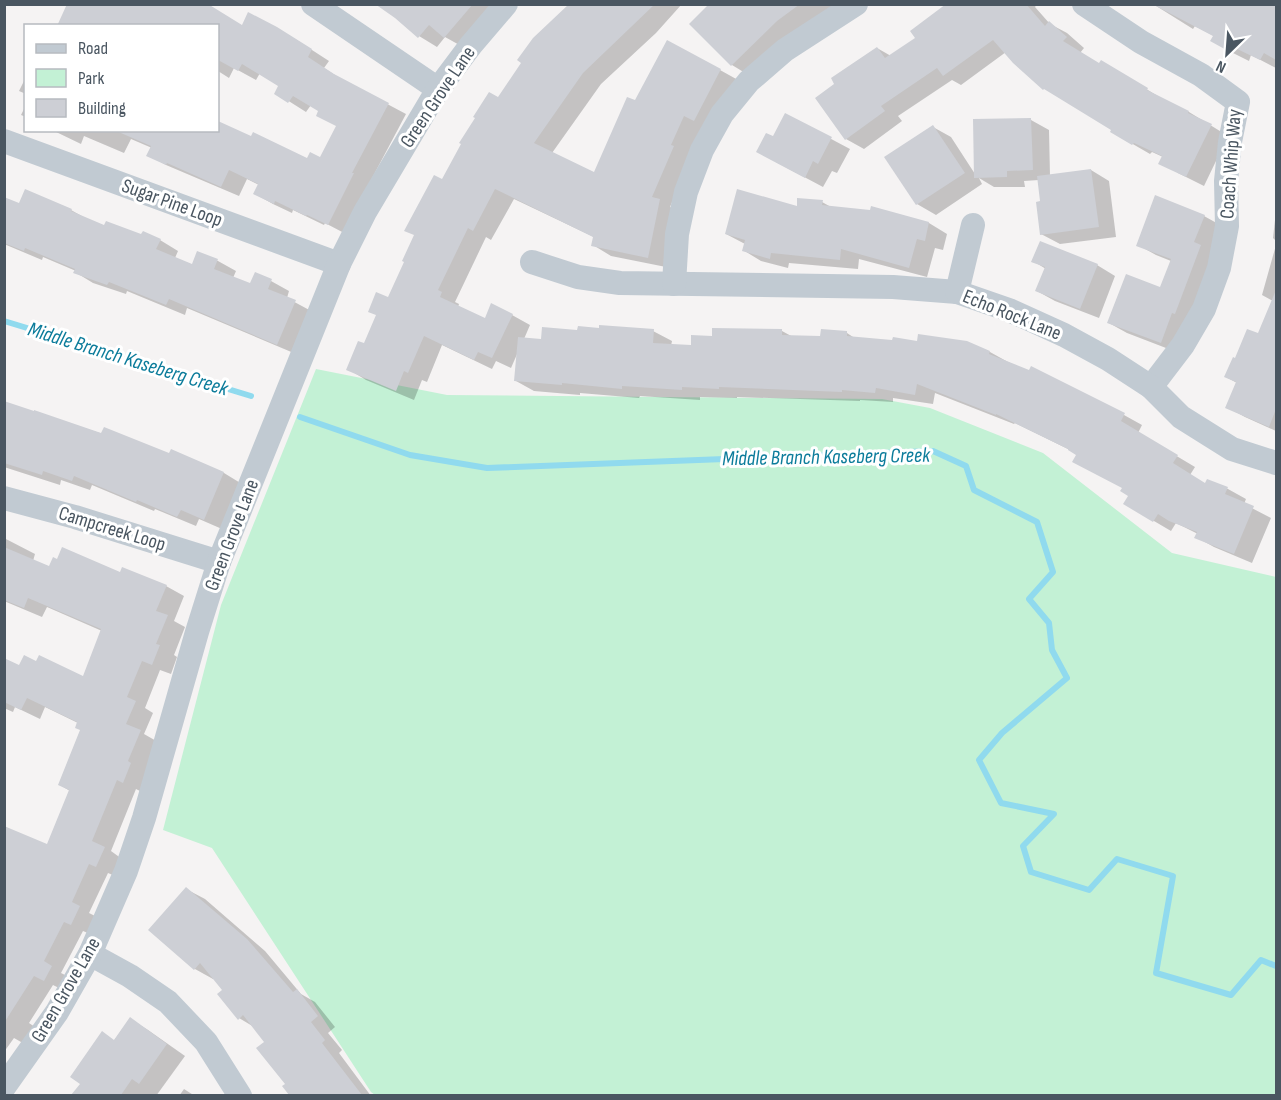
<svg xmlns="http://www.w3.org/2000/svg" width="1281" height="1100" font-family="'Sofia Sans Condensed',sans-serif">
	<rect width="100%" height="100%" fill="#f5f3f3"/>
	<polygon fill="#c3f1d5" points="316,369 447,395 882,399 930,408 1043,453 1172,553 1276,577 1276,1095 375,1095 371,1092 212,848 163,830 221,605"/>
	<g fill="#0003">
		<polygon points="68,4 243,26 295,39 329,61 324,68 344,81 406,114 369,184 346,234 325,223 324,225 293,210 292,213 273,204 255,194 259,185 247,179 239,196 166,165 148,155 152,148 131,139 124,153 84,136 81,144 52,130 218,130 218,122 252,138 308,160 321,159 338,127 320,110 311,105 306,112 276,93 280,86 260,73 256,80 234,68 229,78 218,71 218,26"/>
		<polygon points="417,4 496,4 463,47 445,37 437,47 419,36"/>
		<polygon points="582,4 682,4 656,33 601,84 552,153 595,174 635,102 720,70 738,80 691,158 670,207 678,211 666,267 611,256 593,245 594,237 514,199 491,240 486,237 455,302 459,304 458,307 485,320 512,315 530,325 524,339 542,341 579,332 653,331 672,341 671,346 692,347 714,337 782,331 793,337 822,338 847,333 856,339 919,343 967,343 990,352 1008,362 1029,372 1031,368 1124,415 1142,425 1138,433 1195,467 1190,475 1206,485 1208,481 1228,489 1246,499 1244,504 1271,518 1252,563 1214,547 1196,537 1198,534 1176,523 1171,531 1125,504 1130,495 1123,488 1070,450 1015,423 1014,424 935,393 933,404 893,398 893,402 860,400 860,401 737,397 737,398 700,397 700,400 640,396 639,398 580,393 580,395 534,391 516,381 518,352 511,368 496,361 492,369 442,345 427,382 422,380 414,400 366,380 348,369 365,345 389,299 442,181 498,99"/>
		<polygon points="711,4 845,4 750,76 732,65"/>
		<polygon points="954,4 1037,4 1035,7 1050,24 1067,33 1084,48 1080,53 1100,65 1119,72 1164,100 1189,112 1228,136 1204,186 1178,173 1163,157 1152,152 1150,154 1112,132 1113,129 1006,52 961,85 952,80 898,116 902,121 864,149 846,139 837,84 877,48 891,56 917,38"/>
		<polygon points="1153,4 1276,4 1276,68 1251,55 1249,61 1229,51 1214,36 1195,26 1193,29"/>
		<polygon points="26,77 26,94 19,91"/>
		<polygon points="26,105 26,117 21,115"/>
		<polygon points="786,115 850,149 837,173 832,171 823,187 776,162 774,138"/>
		<polygon points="1031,120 1049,130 1050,176 1091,170 1109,181 1116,237 1060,244 1041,234 1042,202 1039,180 1024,181 1025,187 994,187 979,178 982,184 936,215 917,204 886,158 933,127 951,137 975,174"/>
		<polygon points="4,199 20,205 71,210 87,219 105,227 160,240 178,251 175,258 193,265 198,253 218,261 236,271 233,278 251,285 271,281 289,291 287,298 313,312 296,354 187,308 185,315 127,291 126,294 93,283 75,272 76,271 43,257 42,260 4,244"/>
		<polygon points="822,202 831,207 871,211 872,208 929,223 947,234 943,250 935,248 927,277 859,259 858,269 789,263 788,268 761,261 743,250 745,244 726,234 798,207"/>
		<polygon points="1204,216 1222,226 1179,353 1127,333 1109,323 1161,289 1171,261 1156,255 1138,245"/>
		<polygon points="1275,220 1276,220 1276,241 1273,238"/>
		<polygon points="1276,245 1276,431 1245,417 1227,407 1237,383 1226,377 1236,360 1259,335 1273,301 1262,295"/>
		<polygon points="1033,261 1097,265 1115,276 1099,318 1055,301 1037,291 1046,269"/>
		<polygon points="4,403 170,455 172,451 224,473 242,484 222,529 199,519 196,526 155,509 154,511 92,485 90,490 61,480 60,485 4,467"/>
		<polygon points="4,538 35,554 33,561 50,568 121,574 166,586 184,596 174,621 185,627 174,655 177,657 171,674 160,670 145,708 153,713 144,734 158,742 142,792 136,789 111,851 122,859 115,876 108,873 89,913 97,917 90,934 83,931 61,973 69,977 63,990 53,985 29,1023 38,1029 28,1046 14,1038 4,1052 4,826 13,831 47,846 70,791 60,785 82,730 78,723 45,707 40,719 15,707 13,712 4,708 4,660 20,667 84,678 102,631 47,607 42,617 4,601"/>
		<polygon points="186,889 205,899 265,951 301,994 315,1002 335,1027 328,1033 342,1050 339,1053 371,1096 291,1096 284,1087 287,1084 266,1042 254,1027 239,1018 224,990 214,978 213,979 195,969"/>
		<polygon points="130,1019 148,1030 185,1056 156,1096 73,1096"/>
		<polygon points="184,1089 195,1096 179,1096"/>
	</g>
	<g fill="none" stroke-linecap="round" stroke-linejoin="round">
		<g stroke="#90daee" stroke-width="6">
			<polyline points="4,321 251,396"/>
			<polyline points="300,417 410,455 487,468 933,451 966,466 974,490 1037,522 1053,572 1029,599 1049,623 1052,650 1067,678 1002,733 979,760 1001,803 1054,814 1023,846 1031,872 1089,890 1117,859 1173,876 1156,973 1231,995 1261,960 1276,966"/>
		</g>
	</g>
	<g fill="#cdcfd5">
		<polygon points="67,4 208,4 242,25 248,12 277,27 312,49 308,57 334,74 389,103 352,173 354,173 328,225 307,215 306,216 275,201 274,204 253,194 258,184 229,170 221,187 167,163 166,165 146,156 151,146 114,130 218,130 218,121 251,136 253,132 307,158 310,152 320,157 336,126 316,116 318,111 293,96 288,103 274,94 278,86 242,64 238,71 218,60 218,26 57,26"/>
		<polygon points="375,4 473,4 444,38 429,25 418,38 395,18"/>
		<polygon points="569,4 655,4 583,73 534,143 594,172 627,97 635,100 667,40 721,69 694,121 684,116 671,145 674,146 652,197 660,199 648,258 591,246 593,237 495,189 473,231 468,228 438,290 442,292 440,297 485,318 491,303 513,314 492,358 478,352 474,360 424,336 408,373 404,371 396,391 346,370 358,341 364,343 376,315 368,312 376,292 388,297 404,262 402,261 414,235 404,231 434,175 442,179 461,144 459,143 475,118 473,117 489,92 498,97 521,63 517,60 533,38"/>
		<polygon points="709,4 800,4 777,21 731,66 689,24"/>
		<polygon points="946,4 1026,4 1045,26 1049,21 1067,37 1063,41 1099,63 1101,60 1148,88 1147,90 1189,111 1188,113 1212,124 1186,177 1158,164 1162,156 1134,143 1132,145 1110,132 1111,130 1044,89 1043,90 1013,63 993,40 943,76 937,68 881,106 885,111 845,140 815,98 834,84 831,78 877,47 885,58 915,38 910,31"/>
		<polygon points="1152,4 1276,4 1276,60 1264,53 1260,60 1233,47 1230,52 1210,41 1213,36"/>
		<polygon points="785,113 832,137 818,164 813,161 805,178 756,152 766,133 773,136"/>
		<polygon points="1031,118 1033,170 1007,171 1007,177 974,178 973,119"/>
		<polygon points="933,125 965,173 916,205 884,157"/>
		<polygon points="1091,169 1099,227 1040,235 1036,202 1040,201 1037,176"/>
		<polygon points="25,189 72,209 71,211 104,225 106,221 141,234 143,231 161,239 156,249 192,264 197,251 218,259 214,269 250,283 255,272 272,279 268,289 296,300 277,345 169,299 166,305 109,282 107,285 73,273 75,269 25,248 24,251 4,243 4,197 19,203"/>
		<polygon points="737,189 797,206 797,198 823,200 822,205 870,210 871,206 929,222 925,241 917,239 909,268 841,249 840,260 771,253 770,259 742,251 745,240 725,234"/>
		<polygon points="1155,195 1205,215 1194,242 1201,245 1175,314 1172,313 1161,343 1107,323 1126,274 1160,287 1171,259 1136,246"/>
		<polygon points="1040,241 1098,264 1080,309 1035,291 1045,267 1031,262"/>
		<polygon points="1276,290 1276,409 1269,427 1225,408 1236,382 1224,377 1233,357 1235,358 1247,329 1258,333"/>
		<polygon points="599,325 654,329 653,343 691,345 691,335 712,336 712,328 782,329 782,335 820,336 821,329 847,331 847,336 892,340 893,337 917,341 918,334 967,341 990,351 989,354 1029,370 1031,366 1125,413 1121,421 1178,455 1173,463 1205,483 1207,479 1228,487 1225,494 1254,506 1234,554 1194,538 1197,532 1169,521 1158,514 1153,522 1123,504 1128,496 1120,491 1122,488 1072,462 1076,455 1068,450 1068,449 996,414 996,415 917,384 915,395 876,388 875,393 842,390 842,392 719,387 719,389 682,387 682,390 622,386 622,389 562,383 562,385 514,381 518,337 541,339 542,327 577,330 578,326 599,328"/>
		<polygon points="4,401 34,411 34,410 101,433 104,427 169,453 171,449 224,472 204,520 181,510 177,517 137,500 136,502 74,476 72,481 43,471 42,475 4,463"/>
		<polygon points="4,547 49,566 53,557 57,559 62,547 120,572 122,567 167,585 156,611 168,615 156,644 160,645 152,665 142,661 127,697 136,701 126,724 141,730 128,761 131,763 123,783 117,780 92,841 105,847 96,867 89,864 72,902 80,906 71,925 64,922 44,961 52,966 44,981 34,976 4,1023 4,826 47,844 69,790 58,785 80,730 75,728 77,722 27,698 21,710 4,702 4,658 19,665 24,655 36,661 39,655 83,676 101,629 28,598 24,608 4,600"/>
		<polygon points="186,887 247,939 293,992 297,989 318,1016 311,1022 325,1040 322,1043 362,1095 289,1095 282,1086 285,1084 256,1048 264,1042 243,1015 238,1020 217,994 222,990 200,963 194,970 148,930"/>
		<polygon points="130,1017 167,1044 139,1084 132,1079 121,1095 71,1095 80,1084 70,1077 102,1031 114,1040"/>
	</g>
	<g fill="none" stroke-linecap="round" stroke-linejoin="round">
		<g stroke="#c1cad2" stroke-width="24">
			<polyline points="313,4 438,89"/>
			<polyline points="1084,4 1141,42 1201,75 1238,102 1230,142 1226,181 1227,226 1219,268 1204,309 1183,345 1151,387"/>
			<polyline points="4,141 339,264"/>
			<polyline points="532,262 578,277 620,283 893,287 957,292 1009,310 1064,335 1108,359 1151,387 1181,417 1232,449 1276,463"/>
			<polyline points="674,284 677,234 686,192 702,150 722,114 749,81 785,50 856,4"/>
			<polyline points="957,292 973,225"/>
			<polyline points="4,498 75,517 219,562"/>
			<polyline points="90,954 130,976 168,1002 206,1042 240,1096"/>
			<polyline points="4,1087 57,1012 90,954 126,871 144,818 197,632 219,562 339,264 365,212 438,89 471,45 506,4"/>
		</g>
	</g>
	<g text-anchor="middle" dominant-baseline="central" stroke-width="6" stroke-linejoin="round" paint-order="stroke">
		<g font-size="20" fill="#4a5661" stroke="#fff">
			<text transform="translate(438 97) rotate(-56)">Green Grove Lane</text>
			<text transform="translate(1231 164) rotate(-86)">Coach Whip Way</text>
			<text transform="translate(172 203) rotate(20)">Sugar Pine Loop</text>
			<text transform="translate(1012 315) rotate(22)">Echo Rock Lane</text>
			<text transform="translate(112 529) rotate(17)">Campcreek Loop</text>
			<text transform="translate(232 535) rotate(-69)">Green Grove Lane</text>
			<text transform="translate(66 990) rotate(-60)">Green Grove Lane</text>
		</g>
		<g font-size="21" font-style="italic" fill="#0c7c9b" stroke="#fff">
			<text transform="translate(128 359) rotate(17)">Middle Branch Kaseberg Creek</text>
			<text transform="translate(826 457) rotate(-1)">Middle Branch Kaseberg Creek</text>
		</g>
	</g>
	<rect width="1281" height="1100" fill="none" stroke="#4a5661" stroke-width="12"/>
	<rect x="24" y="24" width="195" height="108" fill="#ffffff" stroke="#b7bbc0" stroke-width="1.5"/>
	<rect x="36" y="44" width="30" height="9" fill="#c1cad2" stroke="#b7bbc0" stroke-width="1.5"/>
	<text x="78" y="54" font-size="18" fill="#4a5661">Road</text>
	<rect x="36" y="69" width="30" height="18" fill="#c3f1d5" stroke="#b7bbc0" stroke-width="1.5"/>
	<text x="78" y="84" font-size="18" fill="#4a5661">Park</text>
	<rect x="36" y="99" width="30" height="18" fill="#cdcfd5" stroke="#b7bbc0" stroke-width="1.5"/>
	<text x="78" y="114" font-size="18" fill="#4a5661">Building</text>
	<g transform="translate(1227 54) rotate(205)" stroke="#ffffff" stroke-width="4.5" paint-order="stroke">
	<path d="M0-4.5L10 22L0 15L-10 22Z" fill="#4a5661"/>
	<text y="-9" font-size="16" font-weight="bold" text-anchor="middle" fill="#4a5661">N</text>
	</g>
</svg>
